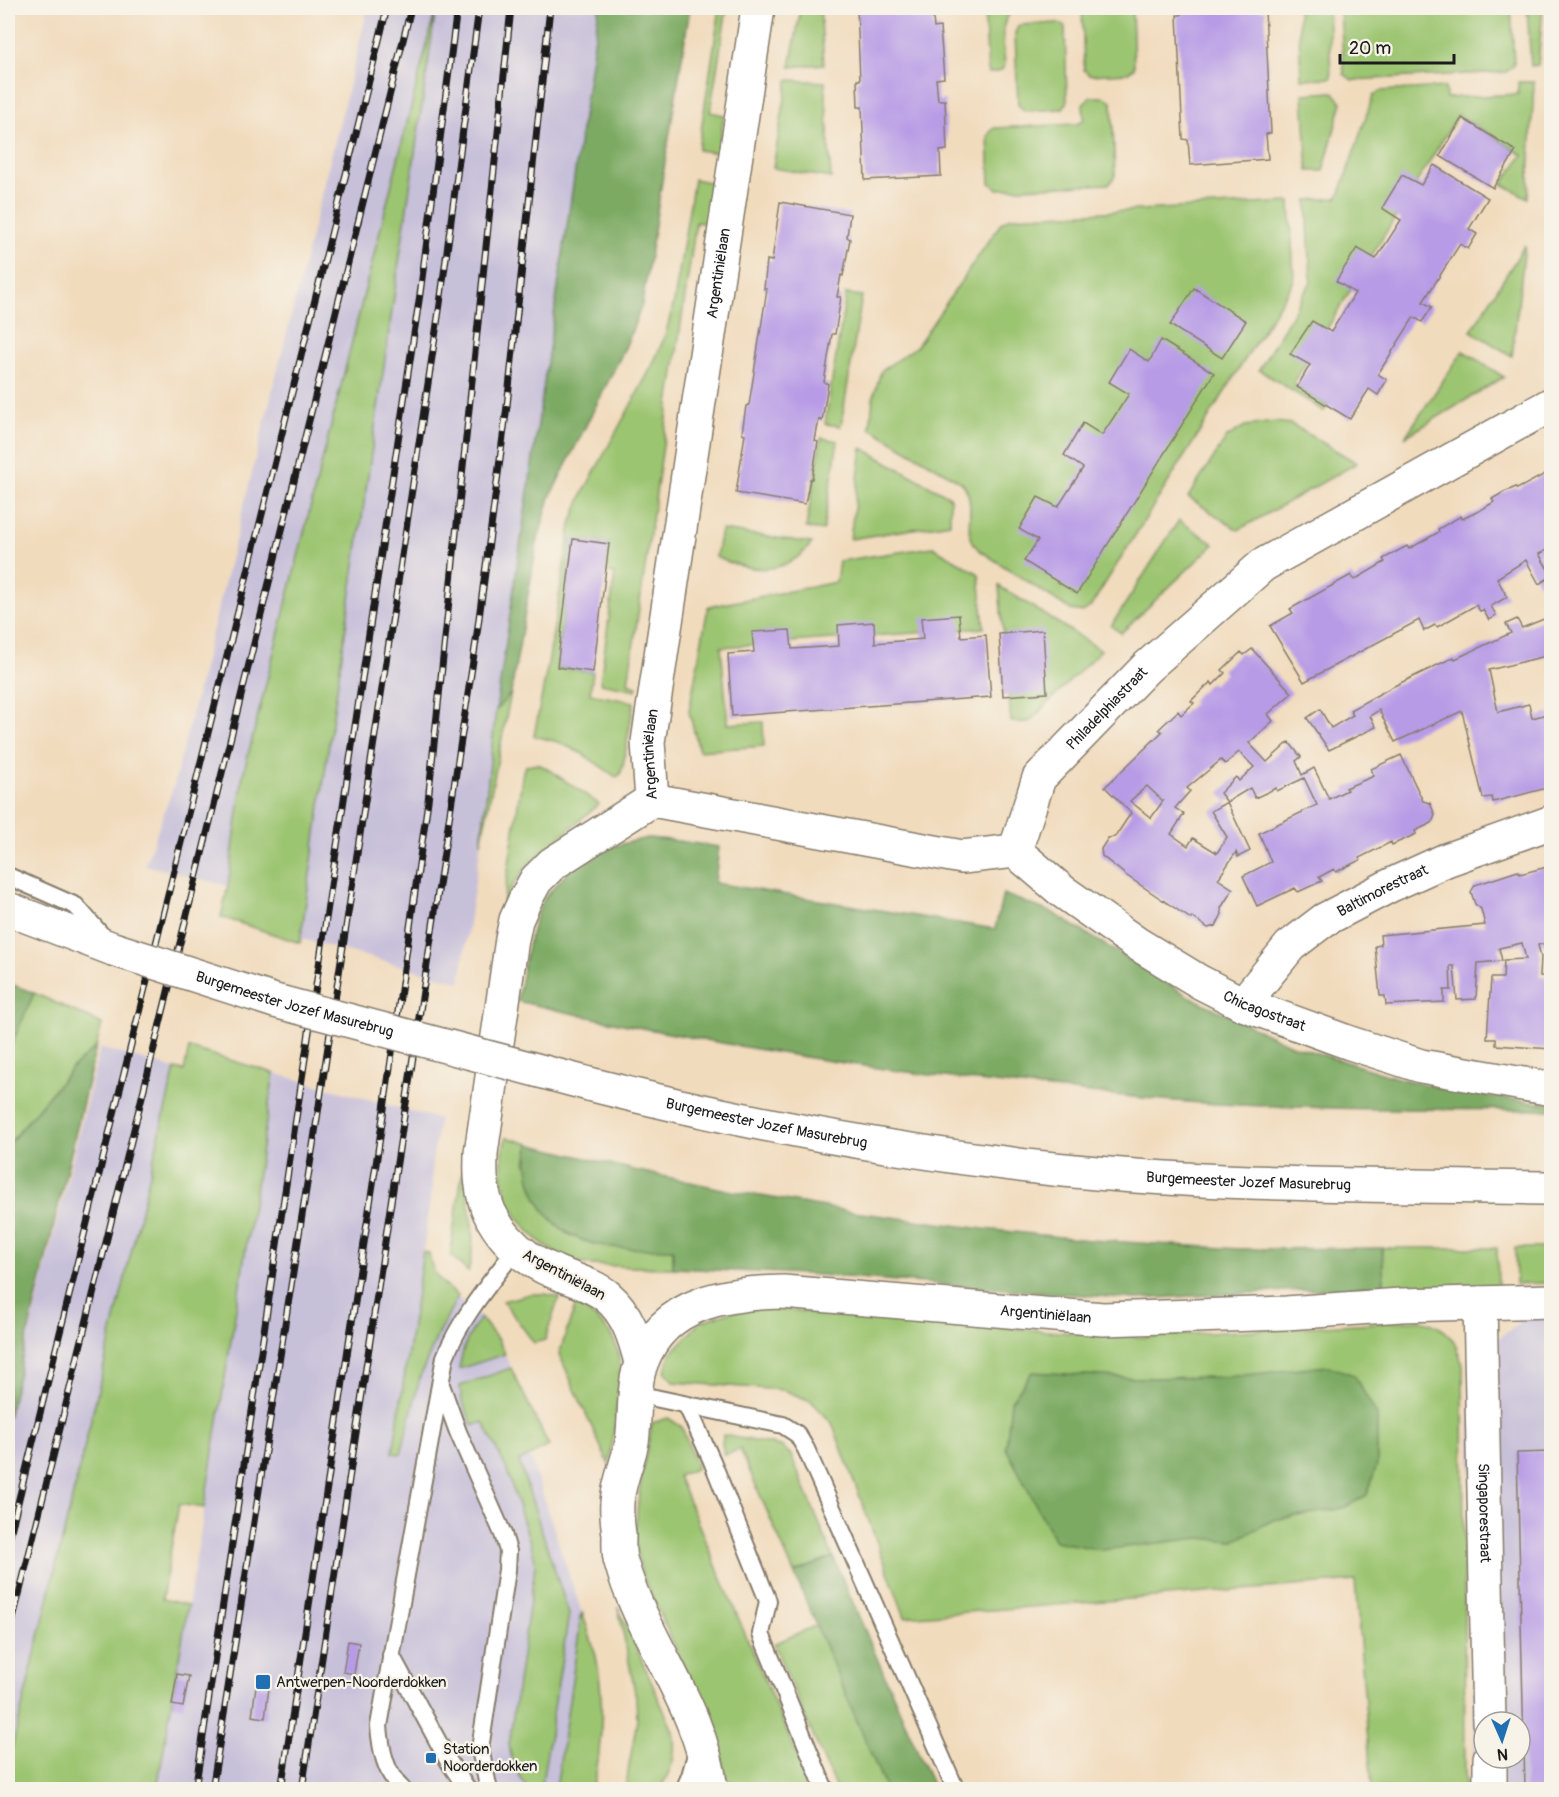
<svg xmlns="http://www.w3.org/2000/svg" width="1559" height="1797" font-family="Pangolin,sans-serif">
	<rect width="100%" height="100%" fill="#f7f3e8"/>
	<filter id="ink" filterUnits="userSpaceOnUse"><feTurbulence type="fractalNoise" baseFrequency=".0167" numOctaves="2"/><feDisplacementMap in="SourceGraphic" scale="12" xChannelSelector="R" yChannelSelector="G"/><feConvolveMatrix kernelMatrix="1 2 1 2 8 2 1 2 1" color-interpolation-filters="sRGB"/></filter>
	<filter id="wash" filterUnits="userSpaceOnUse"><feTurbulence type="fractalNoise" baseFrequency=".008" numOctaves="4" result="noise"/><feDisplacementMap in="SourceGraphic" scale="24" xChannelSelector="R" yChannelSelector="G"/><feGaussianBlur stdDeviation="1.35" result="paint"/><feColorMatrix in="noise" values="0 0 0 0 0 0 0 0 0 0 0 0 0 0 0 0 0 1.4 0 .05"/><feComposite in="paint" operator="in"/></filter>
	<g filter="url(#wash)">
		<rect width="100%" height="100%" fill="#f1dbbd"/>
		<g fill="#c7c0d9" fill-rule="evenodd">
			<polygon points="368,8 599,8 496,710 481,843 460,982 221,917 228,886 145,865 174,785"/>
			<polygon points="100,1048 175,1069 21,1712 8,1763 8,1419"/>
			<polygon points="274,1073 439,1119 432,1162 432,1187 423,1252 429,1253 430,1262 439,1281 481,1318 498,1340 549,1446 530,1456 596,1656 600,1689 599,1759 593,1789 157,1790 213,1458"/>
			<path d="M1526,1318H1551V1789H1475L1469,1360ZM1484,1722H1520V1758H1484Z"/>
		</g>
		<g fill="#9cc571" stroke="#5c7046" stroke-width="1.5">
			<polygon points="436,8 300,943 221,917 228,886 243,775"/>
			<polygon points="720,8 727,8 710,112 724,115 718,153 698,150"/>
			<polygon points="801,8 820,8 824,64 790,67"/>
			<path d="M984,8H1038L1035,10C1028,11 1018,11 1011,13C999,19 1004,52 1005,64C1002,73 996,72 988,73Z"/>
			<polygon points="1082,8 1132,8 1134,68 1127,73 1090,75 1084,70"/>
			<polygon points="1298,8 1328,8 1331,78 1301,79"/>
			<polygon points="1340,8 1511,8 1514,65 1506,72 1352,80 1344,74"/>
			<polygon points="1527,8 1543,8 1538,65 1531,66"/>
			<polygon points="1059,23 1065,27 1067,103 1062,109 1025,111 1018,105 1015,33 1019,25"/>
			<polygon points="788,80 825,82 831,178 773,168"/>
			<polygon points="1518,82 1534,82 1528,198 1502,184 1523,155 1458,115 1293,384 1328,406 1324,411 1259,370 1311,282 1307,200 1337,198 1340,193 1373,96 1380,91 1445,87 1446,98 1518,94"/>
			<polygon points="1333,92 1342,102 1323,171 1308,171 1303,94"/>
			<polygon points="1090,97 1105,97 1112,102 1115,176 1109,184 998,189 990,183 988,135 994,128 1077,124 1084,119 1083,105"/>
			<polygon points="694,179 714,183 708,224 696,222 628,683 637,686 636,690 600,683 615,574 605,572 609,544 573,540 557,667 593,672 590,694 634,702 623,766 620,775 616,777 581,753 558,742 534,736 549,658 571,524 583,493 652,366 665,336 674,302"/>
			<path d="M1290,202L1294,281L1091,606L1083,612L1071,610L979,550C977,547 974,545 972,542C964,527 978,499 961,482L870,428L873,399L881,371L917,346L1001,223L1011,217Z"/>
			<polygon points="1525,245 1512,356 1471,331"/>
			<polygon points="846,294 862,296 841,426 825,424"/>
			<polygon points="1463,351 1504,377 1405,437"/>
			<polygon points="1275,422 1291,424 1357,463 1238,530 1188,497 1227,437 1245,426"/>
			<polygon points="821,438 838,441 823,531 806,528"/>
			<polygon points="862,448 950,497 950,523 850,539"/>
			<polygon points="1179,520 1214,544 1121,633 1111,626"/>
			<path d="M721,530L812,543C786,576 752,573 716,557Z"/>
			<polygon points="933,547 979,574 984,628 721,647 728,724 763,722 764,746 699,751 689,711 708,607 836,582 839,561"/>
			<polygon points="999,586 1101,650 1029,722 1011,722"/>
			<polygon points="511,693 481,843 496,710"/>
			<polygon points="538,764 548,769 599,804 530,862 511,888 502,911 523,771 526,766"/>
			<polygon points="34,993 102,1024 96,1047 71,1069 8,1145 8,1053"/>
			<polygon points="189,1048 274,1073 204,1508 179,1504 162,1599 188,1605 157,1789 8,1789 8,1763 21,1712 175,1069 184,1071"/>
			<path d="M506,1137L529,1144L526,1163L551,1220L566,1233L584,1241L673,1249V1268C653,1268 633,1267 613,1266C604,1265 594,1266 585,1264C543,1255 507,1217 502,1174C501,1161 503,1149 506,1137Z"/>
			<path d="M463,1168C468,1203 479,1238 468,1272L451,1255V1246Z"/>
			<polygon points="1382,1248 1497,1248 1498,1286 1384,1286"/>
			<polygon points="1515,1248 1551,1248 1551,1283 1516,1284"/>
			<path d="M423,1252L429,1253C432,1276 441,1282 458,1296L438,1334L420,1377L401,1454L393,1453Z"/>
			<polygon points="530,1294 545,1294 559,1297 545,1340 534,1343 503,1301"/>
			<path d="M576,1304C622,1332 624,1355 617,1405C615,1425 612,1445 609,1465L559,1354Z"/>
			<path d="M760,1308L1071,1333L1143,1337L1421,1320C1450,1328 1455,1339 1463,1366L1465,1789H1372L1355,1581L905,1617L832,1423L811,1401L783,1390L674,1382L665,1372L669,1356L700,1322L732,1311Z"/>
			<path d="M481,1318L498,1340L505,1354L459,1369C463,1347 467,1336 481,1318Z"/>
			<polygon points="511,1368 549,1446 519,1461 569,1614 541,1789 526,1788 512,1761 509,1744 534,1574 535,1563 533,1551 506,1468 483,1422 473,1426 462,1401 460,1386"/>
			<path d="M668,1418L682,1427L697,1468L678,1476L811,1789H728L719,1743L643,1577C626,1532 644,1470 652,1423Z"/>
			<polygon points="723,1435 781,1446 791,1455 833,1557 794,1573 740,1449 725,1455 722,1445"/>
			<path d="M618,1607L673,1731C677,1756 673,1767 660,1789H625L637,1720L636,1697Z"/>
			<path d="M582,1612C587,1627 592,1642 596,1656C605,1700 602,1746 593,1789H556Z"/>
			<polygon points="817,1625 886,1789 836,1789 774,1644"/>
		</g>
		<g fill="#7daa63" stroke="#4c6340" stroke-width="1.5">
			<polygon points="599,8 690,8 642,305 625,348 550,497 537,543 511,693 496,710"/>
			<path d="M648,838L671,840L719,847L715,883L995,929L1003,894L1053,913L1190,997L1291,1045L1401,1079L1464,1093L1551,1104V1110C1435,1109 1317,1110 1201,1103C1164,1101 1127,1096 1091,1093C898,1075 706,1045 517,1001C524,968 528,930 544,899C547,894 552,890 556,885C581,855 610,845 648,838Z"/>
			<polygon points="8,983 34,993 8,1053"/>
			<polygon points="96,1047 8,1418 8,1145 71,1069"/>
			<path d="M529,1144L634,1170L732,1191L853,1212L984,1229L1090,1240L1240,1249L1382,1248L1384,1286L1136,1299L805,1274L673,1268V1249C624,1248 575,1254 543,1209C529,1188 526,1168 529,1144Z"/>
			<polygon points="1328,1366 1354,1375 1377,1415 1377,1464 1367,1495 1344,1508 1273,1520 1234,1541 1199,1538 1102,1550 1055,1541 1006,1448 1011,1401 1032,1372 1139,1378 1225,1377"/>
			<polygon points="833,1557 934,1789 886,1789 794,1573"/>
		</g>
		<g id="blocks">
			<g fill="#b79be6" fill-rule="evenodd">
				<polygon points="857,8 932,8 934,28 940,27 944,78 936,79 938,100 945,100 947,150 940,151 941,176 865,180 862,107 858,107 857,80 860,80"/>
				<polygon points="1181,8 1260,8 1260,10 1265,10 1271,133 1266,134 1268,159 1190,165 1188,140 1183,139 1177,15 1181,15"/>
				<polygon points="1462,118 1516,151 1493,188 1440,156"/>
				<polygon points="1434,165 1488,198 1469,229 1477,234 1468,249 1460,244 1423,302 1432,307 1422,322 1414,317 1378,374 1387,380 1378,395 1369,389 1350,419 1297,387 1310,365 1290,354 1312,321 1331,332 1355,293 1336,281 1357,248 1376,259 1401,220 1382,208 1402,175 1421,185"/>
				<polygon points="780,202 850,214 847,237 850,239 843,276 841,275 837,297 841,297 835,334 832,334 824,382 828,384 822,421 819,419 815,441 818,442 812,479 810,479 805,504 736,493 745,434 742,433 746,406 749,405 767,289 764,289 767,260 772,261"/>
				<polygon points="1194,288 1246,321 1222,358 1170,325"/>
				<polygon points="1161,340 1214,373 1077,594 1024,561 1038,540 1019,529 1038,497 1058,507 1083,468 1064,455 1083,423 1102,435 1129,394 1109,382 1129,349 1149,362"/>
				<polygon points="1551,467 1551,548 1539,554 1552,576 1539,584 1526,560 1497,578 1507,597 1491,606 1496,615 1489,620 1483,610 1480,611 1476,605 1437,627 1435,625 1424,631 1419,620 1304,682 1270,626 1293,613 1290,609 1351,575 1354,580 1385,562 1383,559 1407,546 1409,549 1439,532 1438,529 1461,516 1462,519 1479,511 1494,502 1492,499 1504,492 1516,487 1517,489 1549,472 1547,469"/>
				<polygon points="573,539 609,544 593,672 557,667"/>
				<polygon points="959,615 961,637 986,635 991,697 732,716 728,654 754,652 752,632 790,630 792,649 839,646 838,625 874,622 875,643 900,641 923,639 921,618"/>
				<polygon points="1551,616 1551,649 1549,650 1550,655 1489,670 1498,712 1529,704 1532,718 1551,713 1551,787 1493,802 1492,797 1483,798 1462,711 1395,742 1379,710 1370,716 1376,727 1329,750 1307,718 1320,709 1331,728 1353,715 1350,710 1392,687 1454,657 1455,659 1511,633 1506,624 1517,619 1522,628"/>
				<polygon points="1043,630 1047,693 1003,696 999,634"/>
				<path d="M1252,649L1292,693L1268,714L1273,721L1249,743L1267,762L1289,742L1301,757L1296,761L1302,775L1314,768L1329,799L1347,790L1345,788L1374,776L1371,769L1401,755L1423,801L1430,803L1435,815L1432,823L1415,831L1416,834L1392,845L1391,842L1359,858L1360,860L1336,872L1334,869L1319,877L1322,881L1298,892L1295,888L1257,906L1243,876L1271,862L1259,833L1317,805L1304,778L1277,791L1276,788L1255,798L1250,788L1227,802L1220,793L1236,777L1239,781L1254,767L1239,752L1225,764L1221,760L1187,788L1190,791L1175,808L1184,814L1171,834L1188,846L1193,838L1217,853L1227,837L1211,811L1227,802L1250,851L1238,857L1236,852L1218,879L1233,889L1221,908L1222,914L1216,926L1208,928L1192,917L1191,919L1127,876L1102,856L1101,849L1108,838L1115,837L1131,813L1105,787L1162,732L1159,729L1178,711L1181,715L1194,703L1191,701L1201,691L1211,682L1213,685L1225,673L1222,670L1241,652L1244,655ZM1147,786L1163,801L1151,818L1130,801Z"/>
				<polygon points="1551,866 1551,942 1538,945 1541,957 1540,976 1551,977 1551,1049 1496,1045 1496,1039 1487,1039 1491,978 1503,978 1504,960 1526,959 1522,943 1499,948 1502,961 1478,963 1476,999 1457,1000 1454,966 1450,966 1451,990 1444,990 1444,1002 1386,1005 1385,996 1380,996 1375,946 1381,945 1380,935 1485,925 1481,909 1475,904 1471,892 1475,885 1518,871 1520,874"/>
				<polygon points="1551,1452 1551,1790 1525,1790 1517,1453"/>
				<polygon points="348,1641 359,1643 354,1674 343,1672"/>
				<polygon points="177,1674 189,1676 183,1707 172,1705"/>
				<polygon points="256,1686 269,1688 265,1718 252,1716"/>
			</g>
		</g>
	</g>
	<g filter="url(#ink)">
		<use href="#blocks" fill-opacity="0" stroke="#867c6c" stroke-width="1.5"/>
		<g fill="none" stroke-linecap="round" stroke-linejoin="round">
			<defs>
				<g id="lane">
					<polyline points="8,876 76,906 105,939"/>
					<polyline points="441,1385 458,1432 503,1534 508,1551 507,1570 480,1749 489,1790"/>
					<polyline points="636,1394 783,1425 797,1434 806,1449 956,1790"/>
					<polyline points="687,1406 712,1461 768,1601 761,1634 825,1790"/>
					<polyline points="391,1655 449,1762 468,1790"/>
					<path d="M403,1790C385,1773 381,1750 379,1726L445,1357C461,1317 490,1283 516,1249"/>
					<polyline points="684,1790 690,1776 697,1751"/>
				</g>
				<g id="street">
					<path id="s1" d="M652,800L648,742L758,8"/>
					<polyline points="652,800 962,857 1015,851"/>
					<path id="s2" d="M1015,851L1039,778L1147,667L1263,565L1552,404"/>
					<path id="s3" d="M1015,851L1062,891L1136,943L1200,982L1243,1004L1350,1043L1421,1066L1552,1089"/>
					<path id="s4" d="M1243,1004L1290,946L1324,920L1391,885L1446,860L1552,822"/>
					<path id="s5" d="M1480,1303L1489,1722"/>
					<path d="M641,1362C635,1339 628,1314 608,1297C594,1285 573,1280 555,1272C519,1258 486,1225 482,1185C480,1175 481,1164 481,1153L512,939L516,920L525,900L536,880L552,864L652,800"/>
					<polyline points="1490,1758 1490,1790"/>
					<path id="s6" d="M711,1790C702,1707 643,1641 621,1562C618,1554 619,1544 619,1535C618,1525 616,1514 617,1503C618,1483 628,1462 632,1442C636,1416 632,1386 642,1361C665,1301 728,1293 783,1292L1103,1319L1286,1313L1401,1305L1552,1301"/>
				</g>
				<g id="secondary">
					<polyline points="8,909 113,949"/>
					<path id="s7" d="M589,1084C742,1123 898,1152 1054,1169C1219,1186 1386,1185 1552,1188"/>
				</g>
			</defs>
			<use href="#lane" stroke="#867c6c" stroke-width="20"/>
			<use href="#street" stroke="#867c6c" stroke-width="36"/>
			<use href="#secondary" stroke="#867c6c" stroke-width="36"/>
			<use href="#lane" stroke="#fff" stroke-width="16"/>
			<use href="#street" stroke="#fff" stroke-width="33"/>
			<use href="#secondary" stroke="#fff" stroke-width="33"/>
			<defs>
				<g id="rail">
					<polyline points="8,1543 387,8"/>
					<polyline points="8,1639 411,8"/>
					<polyline points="195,1790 420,294 457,8"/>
					<polyline points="212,1790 314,1139 440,304 479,8"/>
					<polyline points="281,1790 378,1151 428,801 511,8"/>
					<polyline points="302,1790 476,641 507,406 550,8"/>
				</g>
			</defs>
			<use href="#rail" stroke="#1c1c1c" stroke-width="7"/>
			<use href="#rail" stroke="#f7f3e8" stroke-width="4.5" stroke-dasharray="14" stroke-linecap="butt"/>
			<defs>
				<g id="secondary-bridge">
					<path id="s8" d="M113,949L275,1001L589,1084"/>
				</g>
			</defs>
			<use href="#secondary-bridge" stroke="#867c6c" stroke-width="36" stroke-linecap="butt"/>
			<use href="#secondary-bridge" stroke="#fff" stroke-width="33"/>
		</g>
	</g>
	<g fill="#1f6fb2" stroke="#f7f3e8" stroke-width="2">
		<rect x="255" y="1674" width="16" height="16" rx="3"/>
		<rect x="425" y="1752" width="12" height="12" rx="3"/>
	</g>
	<g text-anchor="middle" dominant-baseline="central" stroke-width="4.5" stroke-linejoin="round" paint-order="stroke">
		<g font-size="15" fill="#1c1c1c" stroke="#f7f3e8">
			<text stroke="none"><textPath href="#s1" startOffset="532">Argentiniëlaan</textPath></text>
			<text stroke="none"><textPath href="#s2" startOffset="174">Philadelphiastraat</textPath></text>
			<text stroke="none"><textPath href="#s1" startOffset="46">Argentiniëlaan</textPath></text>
			<text stroke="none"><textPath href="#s4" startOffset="183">Baltimorestraat</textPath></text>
			<text stroke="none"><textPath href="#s8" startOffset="190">Burgemeester Jozef Masurebrug</textPath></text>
			<text stroke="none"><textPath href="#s3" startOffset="298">Chicagostraat</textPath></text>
			<text stroke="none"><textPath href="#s7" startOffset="182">Burgemeester Jozef Masurebrug</textPath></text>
			<text stroke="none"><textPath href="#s7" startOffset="668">Burgemeester Jozef Masurebrug</textPath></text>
			<text transform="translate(564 1275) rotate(28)">Argentiniëlaan</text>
			<text stroke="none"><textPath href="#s6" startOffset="882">Argentiniëlaan</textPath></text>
			<text stroke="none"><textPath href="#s5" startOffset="210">Singaporestraat</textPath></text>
		</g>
		<g font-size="15" fill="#1c1c1c" stroke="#f7f3e8" text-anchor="start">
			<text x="276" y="1682">Antwerpen-Noorderdokken</text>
			<text x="443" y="1749">Station<tspan x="443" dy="17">Noorderdokken</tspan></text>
		</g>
	</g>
	<rect width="1559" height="1797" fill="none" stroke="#f7f3e8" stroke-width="30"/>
	<g transform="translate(1502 1740) rotate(177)"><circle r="28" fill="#f7f3e8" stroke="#9f9d96" stroke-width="1.5"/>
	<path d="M0-4.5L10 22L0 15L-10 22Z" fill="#1f6fb2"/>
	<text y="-9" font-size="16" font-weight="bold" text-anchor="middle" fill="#1c1c1c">N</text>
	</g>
	<path d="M1340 54v9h114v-9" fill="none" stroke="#1c1c1c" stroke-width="3"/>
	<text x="1349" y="54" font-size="18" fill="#1c1c1c" stroke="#f7f3e8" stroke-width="4.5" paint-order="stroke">20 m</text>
</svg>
